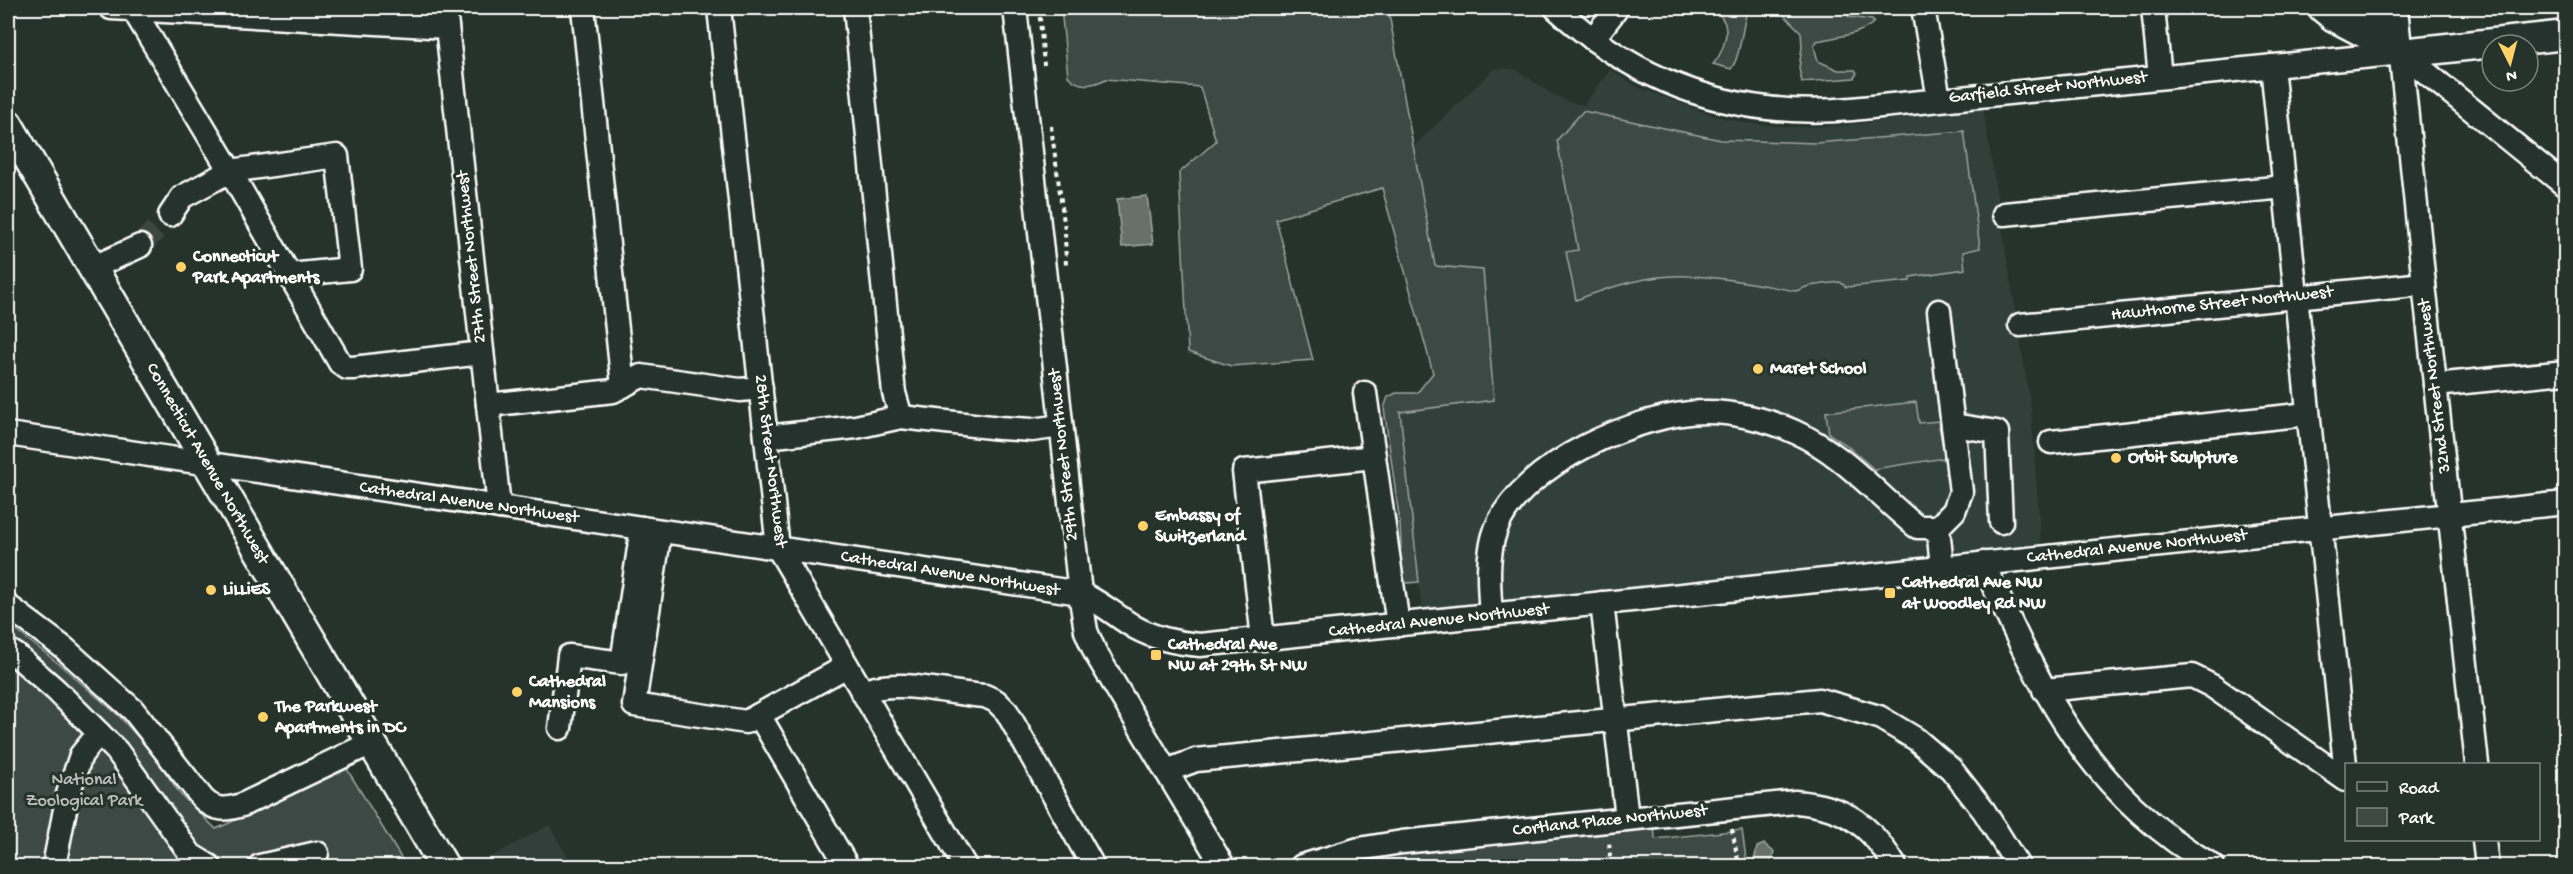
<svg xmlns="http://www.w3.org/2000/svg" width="2573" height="874" font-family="'Gochi Hand',sans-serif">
	<rect width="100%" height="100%" fill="#26332d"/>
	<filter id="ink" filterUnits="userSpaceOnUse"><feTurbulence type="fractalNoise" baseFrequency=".0167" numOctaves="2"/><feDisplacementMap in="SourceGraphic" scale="12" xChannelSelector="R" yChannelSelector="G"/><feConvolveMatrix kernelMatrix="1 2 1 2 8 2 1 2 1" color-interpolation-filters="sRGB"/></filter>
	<g filter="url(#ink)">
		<g fill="#333f3a">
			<polygon points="1505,68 1516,70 1552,94 1569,102 1584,105 1610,70 1638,87 1711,115 1745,123 1788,127 1841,126 1983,108 2031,409 2041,545 1422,610 1399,412 1494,400 1435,266 1413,147 1494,69"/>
			<polygon points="549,825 573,866 475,866"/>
		</g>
		<g fill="#3e4944" stroke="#9ea4a2" stroke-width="1.5">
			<path d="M1061,8H1388L1435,266L1483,270L1494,400L1400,412L1419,582L1407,583L1403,579L1398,560L1401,547L1400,524L1384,408L1388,397L1396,393H1417L1433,373L1382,188L1276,219L1313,360L1231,366L1188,352L1179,173L1216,141L1200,87L1106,79C1092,86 1079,88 1068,76Z"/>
			<path d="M1715,8H1748C1742,25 1741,56 1731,69L1713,64C1721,56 1729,35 1725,24C1723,18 1718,13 1715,8Z"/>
			<path d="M1777,8H1845L1849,17L1872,20L1874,22C1860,36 1834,37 1817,41L1814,46L1818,61L1838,70H1855L1857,73L1854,78L1802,82L1799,68L1802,47L1801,32Z"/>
			<path d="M1583,111L1721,140L1816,143L1964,131L1980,248L1963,252L1965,269L1910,277V281L1846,287L1840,282L1809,286L1796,291C1761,285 1725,277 1689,276C1650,274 1612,286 1576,300L1566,252L1578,250L1557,140Z"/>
			<polygon points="1916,402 1919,423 1938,421 1945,458 1874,469 1845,444 1829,434 1826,412"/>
			<polygon points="8,624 59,664 119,716 154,755 180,794 216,829 347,769 406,866 8,866"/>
			<polygon points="1654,824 1655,839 1742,830 1747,866 1333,866 1355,858"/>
		</g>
		<g fill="#67706c" stroke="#a4a9a7" stroke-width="1.5">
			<polygon points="1147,196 1153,244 1122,247 1117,199"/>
			<polygon points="1764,844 1774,852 1770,866 1753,866 1757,847"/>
		</g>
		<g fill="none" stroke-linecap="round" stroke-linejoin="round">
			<polyline stroke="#3c4742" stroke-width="22" stroke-dasharray="22 11" stroke-linecap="butt" points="140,246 170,215"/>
			<defs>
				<g id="minor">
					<polyline points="111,8 447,27"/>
					<polyline points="445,8 499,507"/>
					<polyline points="583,8 623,386"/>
					<polyline points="719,8 778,548 965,866"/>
					<polyline points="855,8 894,393 901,417"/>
					<polyline points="1015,8 1080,593 1086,631 1095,652 1223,866"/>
					<path d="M1556,8C1640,86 1738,119 1852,109L2402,53"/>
					<polyline points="1923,8 1939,99"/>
					<polyline points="2153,8 2160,77"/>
					<polyline points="2396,8 2424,284 2477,764"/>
					<polyline points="133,9 230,171 340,363 347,368 353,368 482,353"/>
					<polyline points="1593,39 1617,8"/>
					<polyline points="2402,53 2566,186"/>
					<polyline points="2272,66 2346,774"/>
					<polyline points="2004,214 2285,187"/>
					<polyline points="170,215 182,197 230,171 337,156 350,269 290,275"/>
					<polyline points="92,268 140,246"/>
					<polyline points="2020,325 2424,284"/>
					<polyline points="2435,385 2566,372"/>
					<polyline points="1365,393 1398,625"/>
					<polyline points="488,405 613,391 641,376 740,390 761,388"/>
					<polyline points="1953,425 1997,432 2001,522"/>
					<path d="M8,434L1080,593C1101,602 1117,617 1136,628C1156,639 1177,643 1200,645L2566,503"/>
					<polyline points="766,437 856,427 901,417 1000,428 1032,430 1061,426"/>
					<polyline points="2051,442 2308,414"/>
					<polyline points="1938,527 1942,567"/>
					<polyline points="660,531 634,705 746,722 847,666"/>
					<path d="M1983,563C2041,689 2086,792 2213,866"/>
					<polyline points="1602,603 1627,818"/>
					<path d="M8,606L64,648L133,710L203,799C215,811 226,810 242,805L371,743"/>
					<path d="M1491,615C1489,587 1486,556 1496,529C1521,464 1640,412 1706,412C1734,412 1770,420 1795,432C1843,453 1877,495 1917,527H1938L1954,511L1961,492L1939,311"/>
					<polyline points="1263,639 1244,471 1374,457"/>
					<polyline points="8,650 16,655 56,690 117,751 191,855 209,866"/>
					<polyline points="2044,690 2192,676 2212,686 2346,780"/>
					<path d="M862,692C897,677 948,694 985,696L996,701L1007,712L1093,866"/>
					<polyline points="759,715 847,866"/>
					<polyline points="560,728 569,656 622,663 642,528"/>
					<polyline points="1166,771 1196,760 1820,700 1879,717 1916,739 1951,769 1984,811 2018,866"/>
					<polyline points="2484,840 2487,866"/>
					<polyline points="54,866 68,794 81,755 99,733"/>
					<polyline points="260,866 317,853"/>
					<path d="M1302,866L1359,849L1402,842L1795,802C1845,806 1870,824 1895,866"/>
				</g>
				<g id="major">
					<polyline points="2323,8 2334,17 2402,53"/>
					<polyline points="2363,8 2390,40"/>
					<polyline points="2402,53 2566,35"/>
					<polyline points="8,124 444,866"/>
				</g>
			</defs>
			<use href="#minor" stroke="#fff" stroke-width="27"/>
			<use href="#major" stroke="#fff" stroke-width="33"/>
			<g stroke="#fff" stroke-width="4" stroke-dasharray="4.5 4.5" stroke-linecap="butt">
				<polyline points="1039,8 1044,65"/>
				<polyline points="1051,126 1065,230 1066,268"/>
				<polyline points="1732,829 1739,866"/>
				<polyline points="1608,866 1610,855 1609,841"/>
			</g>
			<use href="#minor" stroke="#26332d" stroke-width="22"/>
			<use href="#major" stroke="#26332d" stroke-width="28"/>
		</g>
	</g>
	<g fill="#ffd166" stroke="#26332d" stroke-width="2">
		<circle cx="181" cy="267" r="6"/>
		<circle cx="1758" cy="369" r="6"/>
		<circle cx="2116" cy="458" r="6"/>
		<circle cx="1143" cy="526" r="6"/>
		<circle cx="211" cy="590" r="6"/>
		<rect x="1884" y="587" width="12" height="12" rx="3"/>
		<rect x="1150" y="649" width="12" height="12" rx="3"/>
		<circle cx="517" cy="692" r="6"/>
		<circle cx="263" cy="717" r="6"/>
	</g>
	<g text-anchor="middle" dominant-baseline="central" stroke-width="6" stroke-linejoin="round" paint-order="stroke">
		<g font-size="18" fill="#fff" stroke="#26332d">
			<text transform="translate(2048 88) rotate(-6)">Garfield Street Northwest</text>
			<text transform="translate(472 257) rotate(-96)">27th Street Northwest</text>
			<text transform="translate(2222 304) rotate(-6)">Hawthorne Street Northwest</text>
			<text transform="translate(2435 386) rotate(-97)">32nd Street Northwest</text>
			<text transform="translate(1064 455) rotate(-96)">29th Street Northwest</text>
			<text transform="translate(770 461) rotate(83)">28th Street Northwest</text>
			<text transform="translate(207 464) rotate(60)">Connecticut Avenue Northwest</text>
			<text transform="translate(469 503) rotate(8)">Cathedral Avenue Northwest</text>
			<text transform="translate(2137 547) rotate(-6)">Cathedral Avenue Northwest</text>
			<text transform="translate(950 574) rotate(9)">Cathedral Avenue Northwest</text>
			<text transform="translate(1439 621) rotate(-6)">Cathedral Avenue Northwest</text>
			<text transform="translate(1610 821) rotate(-6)">Cortland Place Northwest</text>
		</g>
		<g font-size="18" font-weight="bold" fill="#fff" stroke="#26332d" text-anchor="start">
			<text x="193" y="257">Connecticut<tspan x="193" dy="21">Park Apartments</tspan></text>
			<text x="1770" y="369">Maret School</text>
			<text x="2128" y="458">Orbit Sculpture</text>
			<text x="1155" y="516">Embassy of<tspan x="1155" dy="21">Switzerland</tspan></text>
			<text x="1902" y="583">Cathedral Ave NW<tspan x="1902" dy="21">at Woodley Rd NW</tspan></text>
			<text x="223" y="590">LiLLiES</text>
			<text x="1168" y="645">Cathedral Ave<tspan x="1168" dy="21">NW at 29th St NW</tspan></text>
			<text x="529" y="682">Cathedral<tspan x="529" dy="21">Mansions</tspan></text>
			<text x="275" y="707">The Parkwest<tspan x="275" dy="21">Apartments in DC</tspan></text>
		</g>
		<g font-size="18" fill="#bbbfbe" stroke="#26332d">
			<text x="84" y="780">National<tspan x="84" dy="21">Zoological Park</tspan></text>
		</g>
	</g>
	<rect width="2573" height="874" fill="none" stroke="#26332d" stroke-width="30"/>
	<rect x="15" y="15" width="2543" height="844" fill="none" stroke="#fff" stroke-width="2" filter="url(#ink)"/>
	<rect x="2345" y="763" width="195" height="78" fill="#26332d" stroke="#7d8581" stroke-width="1.5"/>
	<rect x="2357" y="782" width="30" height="9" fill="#26332d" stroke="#7d8581" stroke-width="1.5"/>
	<text x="2399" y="793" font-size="18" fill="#ffffff">Road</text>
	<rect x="2357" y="808" width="30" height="18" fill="#3e4944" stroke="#7d8581" stroke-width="1.5"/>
	<text x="2399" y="823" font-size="18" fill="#ffffff">Park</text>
	<g transform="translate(2510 63) rotate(174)"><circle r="28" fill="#26332d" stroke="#7d8581" stroke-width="1.5"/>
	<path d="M0-4.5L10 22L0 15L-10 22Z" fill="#ffd166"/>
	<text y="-9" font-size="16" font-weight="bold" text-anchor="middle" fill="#ffffff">N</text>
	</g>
</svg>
